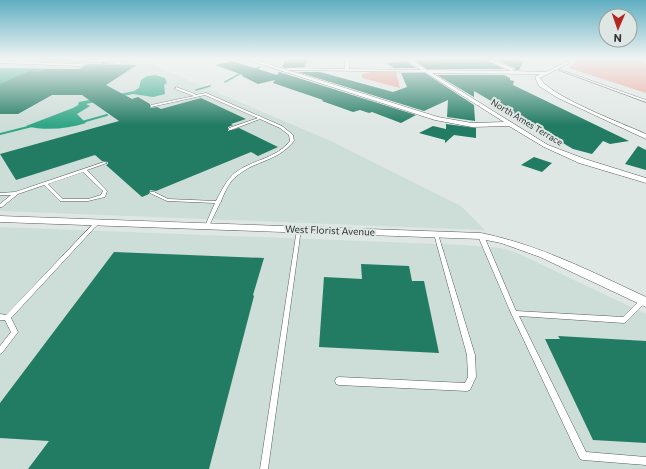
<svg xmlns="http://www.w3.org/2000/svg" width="646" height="469" font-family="Commissioner,sans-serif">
	<rect width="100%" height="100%" fill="#dfe7e4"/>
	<g fill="#cdddd7">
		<polygon points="4,59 139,59 333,142 461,206 485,230 0,211 0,61"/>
		<polygon points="0,227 463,245 501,248 517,253 646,314 646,469 0,469"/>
	</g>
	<g fill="#eaa197">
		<polygon points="579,59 640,59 646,64 646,93 569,68"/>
		<polygon points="371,72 396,72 400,88 362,78 362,74"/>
	</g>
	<g fill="#31a686">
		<polygon points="0,68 74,69 0,88"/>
		<path d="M147,76L156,75L165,78L167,83L164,85L165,94L153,97L133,94L86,104L90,106L77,114L86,123C67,129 45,131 26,126L73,108L78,105L79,102L134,91L139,88L141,80Z"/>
	</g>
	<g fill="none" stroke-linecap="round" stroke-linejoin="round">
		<g stroke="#31a686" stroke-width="1.5">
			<polyline points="253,70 260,67"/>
			<polyline points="225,82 243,72"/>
			<polyline points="196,90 210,86"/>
		</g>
		<g stroke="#31a686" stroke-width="2">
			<polyline points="82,122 107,115"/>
			<polyline points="0,134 32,126"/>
		</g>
	</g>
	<g fill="#227b63">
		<polygon points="286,59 307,59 304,67 285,68 282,67"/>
		<polygon points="434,59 483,59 504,69 427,69 415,61"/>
		<polygon points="494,59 516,59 523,62 519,70 515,70 515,68"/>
		<polygon points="232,61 277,75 279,72 416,115 401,123 372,112 369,113 360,110 353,112 322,101 323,100 273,83 275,80 258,84 242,76 243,75 215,65"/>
		<polygon points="406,61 416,68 394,68 386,63"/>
		<polygon points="88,64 137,65 106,85 132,99 138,97 150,104 150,107 151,108 157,107 161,109 201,98 246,119 231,124 233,125 228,127 228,131 239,128 278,147 258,156 251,152 156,191 150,190 149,194 142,197 106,165 108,164 108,162 102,161 95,155 16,180 0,154 119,121 82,95 52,95 18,114 0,114 0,84 30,71 40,72 47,69 79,69"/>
		<polygon points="298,72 320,72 393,92 407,87 401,73 425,73 474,105 475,121 447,117 448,100 424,111"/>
		<polygon points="437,75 504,75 510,78 510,80 514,81 513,85 629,141 610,144 603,141 592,154 573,149 474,91 474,97"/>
		<polygon points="446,124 476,128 476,138 454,135 445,143 445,140 419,133 433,126 446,129"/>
		<polygon points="638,146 646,150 646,170 625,164"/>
		<polygon points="534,157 552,163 542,172 521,165"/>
		<polygon points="114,252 264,258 253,295 254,296 209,469 28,469 49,441 0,438 0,403"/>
		<polygon points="361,264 409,266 412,281 424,281 439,353 319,347 324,277 362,279"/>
		<polygon points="558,336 646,341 646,443 593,440 545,339 560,339"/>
	</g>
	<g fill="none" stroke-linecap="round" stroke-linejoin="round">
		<defs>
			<g id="lane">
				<polygon points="23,59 100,60 118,59 100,62"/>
				<polygon points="121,59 125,59 131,61 120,64 102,63 120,62 127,61"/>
				<polygon points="309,59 311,59 307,69 305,69"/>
				<polygon points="0,61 82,64 83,65 82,66 0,63"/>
				<polygon points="556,69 558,69 646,100 646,102"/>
				<path d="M176,87L195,94V95L206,93L282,126L293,135L294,141C277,162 256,160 238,175C229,181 225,192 221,201V202L220,203L209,226L207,228L205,226L215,203L167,201L150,193V192H154L168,199L216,201C221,191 227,179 236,172C254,159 276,159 290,141L289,135L280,128L260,119L231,130H229V128L258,118L205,95L151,107V105L194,96L175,89Z"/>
				<path d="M104,162H105L107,163L87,170L107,191L105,197L88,201H60L44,185L18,194L2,207H0V204L11,195H0V193L15,192ZM83,172L103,191L101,195L88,199H63L48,184Z"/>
				<polygon points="95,222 97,222 99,223 11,318 18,332 2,353 0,354 0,346 11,332 5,320 0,320 0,314 6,315"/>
				<polygon points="299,227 301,229 268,469 260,469 297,229"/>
				<polygon points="436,232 438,234 475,355 476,377 470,390 467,391 339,385 336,384 335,381 336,378 339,377 465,383 468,377 467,355 434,234"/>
				<polygon points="481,234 484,236 516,311 623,317 641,299 645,299 646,301 645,303 626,322 624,323 519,316 586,452 646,457 646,465 583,460 580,459 511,313 478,236"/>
			</g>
			<g id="street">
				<path d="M245,59H252L438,117L472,123L504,122L425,72L288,70L286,69L288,68L345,69V59H349V69L421,70L405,59H410L427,70L511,71L484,59H490L514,69L513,71L546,72L572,59H577L540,78C549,96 624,124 646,134V139L558,98L539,86L535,77L540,74L432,73L548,145L585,159L646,178V183L579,163L544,147L509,126L472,127L435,120Z"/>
				<path d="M0,216L481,233C540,245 592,272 646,297V307L540,257L501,243L481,239L0,222Z"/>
			</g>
		</defs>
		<use href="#lane" stroke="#575e5b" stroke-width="1"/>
		<use href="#street" stroke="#575e5b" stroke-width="1"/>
		<use href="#lane" fill="#fff" fill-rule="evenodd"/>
		<use href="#street" fill="#fff" fill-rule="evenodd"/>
	</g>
	<linearGradient id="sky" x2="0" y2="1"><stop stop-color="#5faec1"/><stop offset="0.47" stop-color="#f1f4f3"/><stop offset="1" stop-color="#f1f4f3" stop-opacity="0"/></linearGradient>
	<rect width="646" height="125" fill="url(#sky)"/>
	<g text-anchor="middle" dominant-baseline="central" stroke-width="4" stroke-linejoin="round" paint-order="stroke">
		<g font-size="9" fill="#323534" stroke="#dfe7e4">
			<text transform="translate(527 122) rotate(31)">North Ames Terrace</text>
		</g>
		<g font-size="10" fill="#323534" stroke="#dfe7e4">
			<text transform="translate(330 230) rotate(2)">West Florist Avenue</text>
		</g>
	</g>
	<g transform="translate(618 28) rotate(182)"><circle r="19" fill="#dfe7e4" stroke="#9aa09e"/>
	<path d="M0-3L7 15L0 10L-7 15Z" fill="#b52622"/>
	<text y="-6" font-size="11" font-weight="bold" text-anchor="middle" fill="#323534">N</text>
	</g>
</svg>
